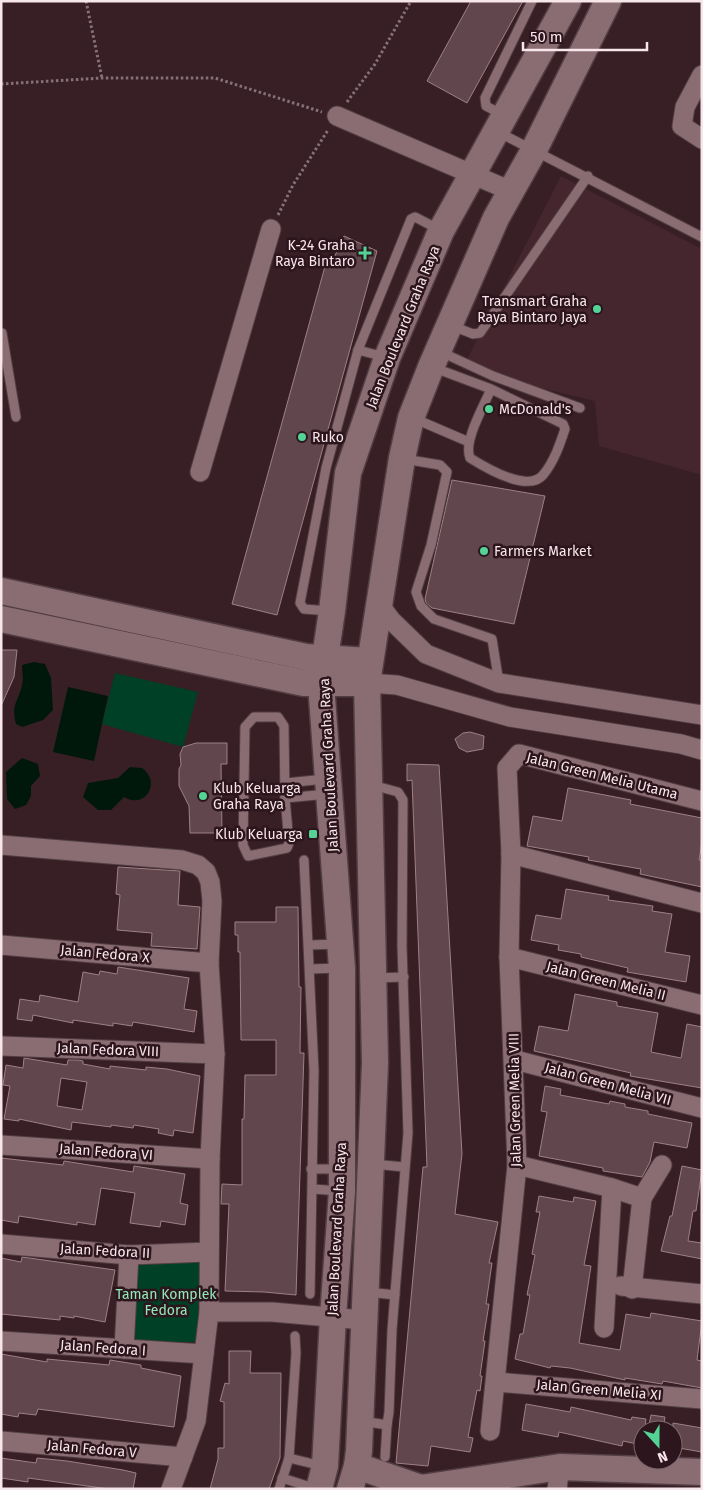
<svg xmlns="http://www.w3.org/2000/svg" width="703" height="1490" font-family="'Fira Sans',sans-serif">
	<rect width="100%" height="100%" fill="#371f25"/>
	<polygon fill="#45262f" points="561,176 702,249 702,475 599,446 595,401 462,369"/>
	<g fill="#004026">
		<polygon points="115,673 198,692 183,747 102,724"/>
		<polygon points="200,1260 197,1342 135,1342 132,1261"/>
	</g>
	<g fill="#00180b">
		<path d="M34,662L45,664L51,678L53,710L43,720L22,727L16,724C11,703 18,703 22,685C24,679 22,671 22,665Z"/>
		<polygon points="68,687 108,696 94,761 53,752"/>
		<polygon points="22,758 38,764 40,776 31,786 31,796 26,805 15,809 7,799 6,772"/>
		<path d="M130,767L142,768C162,782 145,810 124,797L111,810H98L83,797L88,783L118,778Z"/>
	</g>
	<g fill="#61464d" stroke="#9e8087" fill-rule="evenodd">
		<polygon points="471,1 523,1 467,103 427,81"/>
		<polygon points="344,236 377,251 277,615 232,604 327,259 333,260"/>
		<polygon points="452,480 545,496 514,624 432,608 426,603 425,599"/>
		<polygon points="1,650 17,650 14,677 1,706"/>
		<polygon points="470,732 484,736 483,749 467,752 459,748 455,739 463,733"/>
		<polygon points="196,743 227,743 227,764 221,764 222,833 190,833 189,806 179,786 179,769 181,765 180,754 183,747"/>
		<polygon points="407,764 439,765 462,1154 455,1214 498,1222 489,1263 492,1263 486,1304 489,1304 483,1341 485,1341 480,1376 482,1376 480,1391 477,1390 468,1437 473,1438 470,1452 431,1446 428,1466 396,1463 423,1167 427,1167 412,780 407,781"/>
		<polygon points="568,788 631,800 630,804 702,818 702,842 699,860 702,860 702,887 640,874 641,869 588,860 589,857 527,846 533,816 562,821"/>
		<polygon points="118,867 180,871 178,905 200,907 197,949 151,946 152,933 117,930 120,895 116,894"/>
		<polygon points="566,889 609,896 608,900 653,906 652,911 672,914 665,952 690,956 686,982 627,972 628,968 581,957 581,954 558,950 559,945 531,940 536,915 561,919"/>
		<polygon points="276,907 298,907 299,987 301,987 300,1053 304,1053 296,1295 264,1292 225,1291 229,1204 221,1204 222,1184 242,1185 242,1119 244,1119 245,1075 276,1075 276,1040 241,1040 240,952 238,952 238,935 235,935 235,922 276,922"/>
		<polygon points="118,967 189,978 184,1009 197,1011 194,1032 133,1022 132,1026 113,1023 113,1026 73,1020 73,1023 33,1015 32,1021 17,1019 20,999 39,1002 40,995 78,1002 83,972 99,975 100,971 117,974"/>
		<polygon points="575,994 617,1002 617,1006 658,1013 651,1052 681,1058 687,1024 702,1027 702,1088 630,1076 631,1073 534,1051 539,1026 568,1031"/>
		<path d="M24,1058L67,1065L68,1060H78L83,1061V1064L110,1069V1066L146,1070V1067L167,1069L200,1076L193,1133L174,1130L173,1136L158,1133L159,1129L134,1125L133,1128L111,1125V1127L72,1122L71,1130L19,1119V1121L4,1119L10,1086L3,1085L6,1065L23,1068ZM61,1078L87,1082L82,1110L57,1106Z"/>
		<polygon points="545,1086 561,1089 560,1095 609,1104 610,1101 625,1104 625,1107 648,1111 648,1114 692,1123 687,1148 654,1142 650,1162 642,1177 603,1171 603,1168 539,1156 547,1112 541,1111"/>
		<polygon points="1,1158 63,1165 64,1161 133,1172 134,1166 185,1174 180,1203 188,1205 185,1225 161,1221 160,1227 130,1223 135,1193 101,1188 95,1225 77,1222 77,1225 19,1216 18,1223 1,1220"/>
		<polygon points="682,1166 702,1170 696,1211 693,1211 688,1241 702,1243 702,1259 661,1251 670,1216 672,1216"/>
		<polygon points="539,1196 573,1202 574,1197 596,1201 584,1265 591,1266 579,1343 620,1350 626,1314 650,1318 651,1313 702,1321 697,1360 702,1361 702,1388 663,1381 662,1384 625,1378 625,1380 570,1368 551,1366 550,1368 515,1359 520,1334 523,1334 530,1295 527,1295 535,1255 532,1254 540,1212 536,1212"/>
		<polygon points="22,1257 115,1270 105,1322 74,1316 74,1318 60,1316 60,1320 1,1314 1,1258 21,1262"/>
		<polygon points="229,1351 251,1351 250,1373 281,1373 280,1458 269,1489 210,1489 218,1459 218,1448 224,1448 224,1402 220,1401 225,1383 229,1384"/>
		<polygon points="1,1354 47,1362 47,1359 109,1365 110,1360 141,1365 141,1368 181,1376 174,1427 38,1409 36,1415 19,1413 18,1417 1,1414"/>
		<polygon points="526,1404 570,1412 571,1407 631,1420 632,1417 646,1419 642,1445 623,1441 622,1446 559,1432 558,1437 522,1430"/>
		<polygon points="651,1415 665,1417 663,1430 648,1430"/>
		<polygon points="673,1423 702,1428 702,1452 673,1447"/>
		<polygon points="1,1458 36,1463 37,1458 67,1461 123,1470 136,1473 133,1489 109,1489 28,1478 28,1482 1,1478"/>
	</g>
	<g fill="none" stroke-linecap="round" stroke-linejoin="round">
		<defs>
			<g id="lane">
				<polyline points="503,115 486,106 485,98 532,1"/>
				<polyline points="498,132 702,237"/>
				<polyline points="450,325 473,334 480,333 588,176"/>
				<polyline points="2,333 16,417"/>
				<polyline points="358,350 385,357"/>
				<polyline points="441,352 493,376 580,408"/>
				<path d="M432,367L491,389L563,424L565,429C560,444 554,462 543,475C528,493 486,468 470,458C463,441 484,406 491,389"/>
				<polyline points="413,418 469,442"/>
				<polyline points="404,459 440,465 447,472 431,545 416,592 421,606 434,619 492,639 499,683"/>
				<polyline points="330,611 304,609 300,603 326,468 358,350 411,219 415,217 440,230"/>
				<polygon points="254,717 278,717 284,726 285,798 289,843 287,848 248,856 243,845 245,727"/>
				<polyline points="286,783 325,779"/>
				<polyline points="285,798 328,794"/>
				<polyline points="304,860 314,1071 310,1294"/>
				<polyline points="309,945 339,944"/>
				<polyline points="310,969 339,968"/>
				<polyline points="375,978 404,977"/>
				<polyline points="373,1164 404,1167"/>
				<polyline points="311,1169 341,1169"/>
				<polyline points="313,1189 340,1191"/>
				<polyline points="368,1292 395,1295"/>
				<polyline points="362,1421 387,1425 389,1412 392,1330 408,1133 402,946 403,800 398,792 372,785"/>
				<polyline points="385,1457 387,1425"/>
				<polyline points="289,1458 322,1466"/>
				<polyline points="282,1478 317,1489"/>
				<polyline points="279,1489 289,1458 296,1353 295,1336"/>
			</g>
			<g id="street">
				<polyline points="702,75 685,107 682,126 702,139"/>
				<polyline points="337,116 511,191"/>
				<polyline points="200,472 271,229"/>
				<polyline points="379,604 391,620 426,654 499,683 702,715"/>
				<polyline points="367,683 397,685 510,717 681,744 702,750"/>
				<polyline points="1,845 182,860 198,865 206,872 210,882 212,901 209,963 215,1054 210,1159 209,1312 196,1421 171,1489"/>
				<polyline points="511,854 702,903"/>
				<polyline points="1,945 209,963"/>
				<polyline points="509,957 702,1005"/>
				<polyline points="1,1046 215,1054"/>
				<polyline points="515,1060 702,1108"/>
				<polyline points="1,1145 210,1159"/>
				<polyline points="517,1165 612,1188 642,1198"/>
				<polyline points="1,1244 129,1255 208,1252"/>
				<polyline points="621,1286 702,1294"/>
				<polyline points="632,1289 642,1198 662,1165"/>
				<polyline points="209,1312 272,1312 363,1320"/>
				<polyline points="604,1328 612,1188"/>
				<polyline points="1,1341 204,1354"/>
				<polyline points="124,1349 129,1255"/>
				<polyline points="496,1382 702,1399"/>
				<polyline points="490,1431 517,1165 509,957 511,854 507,768 519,754 702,801"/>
				<polyline points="1,1441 183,1457"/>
				<polyline points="557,1489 560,1467"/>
			</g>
			<g id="secondary">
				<polyline points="1,591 306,657 369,661"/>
				<polyline points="1,619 304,683 367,683"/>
				<polyline points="357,1466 421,1488 560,1467 702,1472"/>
				<polyline points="319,1489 325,1466 333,1317 342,1191 342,968 321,684 332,611 348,473 387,358 441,231 568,1"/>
				<polyline points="350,1489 357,1466 359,1451 375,1063 367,683 402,458 411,418 431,367 496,218 533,152 608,1"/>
			</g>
		</defs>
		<use href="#lane" stroke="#513d43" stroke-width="11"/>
		<use href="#street" stroke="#513d43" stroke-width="21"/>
		<use href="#secondary" stroke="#513d43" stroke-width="29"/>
		<g stroke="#867176" stroke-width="3" stroke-dasharray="2.5 2.5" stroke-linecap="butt">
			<polyline points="86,1 102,78"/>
			<polyline points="1,84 102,78 215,78 322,112"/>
			<polyline points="347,102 375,64 411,1"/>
			<polyline points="278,215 293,185 328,130"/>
		</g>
		<use href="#lane" stroke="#8a6d73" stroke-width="9"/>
		<use href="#street" stroke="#8a6d73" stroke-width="19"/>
		<use href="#secondary" stroke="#8a6d73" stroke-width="26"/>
	</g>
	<g fill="#54d396" stroke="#2c151c" stroke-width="2">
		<path d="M362.5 245.5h5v5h5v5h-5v5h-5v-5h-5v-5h5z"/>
		<circle cx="597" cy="309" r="5"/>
		<circle cx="489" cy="409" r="5"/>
		<circle cx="302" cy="437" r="5"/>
		<circle cx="484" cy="551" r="5"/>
		<circle cx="203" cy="796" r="5"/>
		<rect x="308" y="829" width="10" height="10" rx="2.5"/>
	</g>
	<g text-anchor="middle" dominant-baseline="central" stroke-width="5" stroke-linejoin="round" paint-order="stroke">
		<g font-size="14" fill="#f7e6ea" stroke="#2c151c" text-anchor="start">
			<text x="355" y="245" text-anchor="end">K-24 Graha<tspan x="355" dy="16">Raya Bintaro</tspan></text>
			<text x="587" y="301" text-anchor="end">Transmart Graha<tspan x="587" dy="16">Raya Bintaro Jaya</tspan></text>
			<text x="499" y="409">McDonald's</text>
			<text x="312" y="437">Ruko</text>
			<text x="494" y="551">Farmers Market</text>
			<text x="213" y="788">Klub Keluarga<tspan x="213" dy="16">Graha Raya</tspan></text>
			<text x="303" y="834" text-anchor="end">Klub Keluarga</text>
		</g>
		<g font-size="14" fill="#f7e6ea" stroke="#2c151c">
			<text transform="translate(403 327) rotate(-68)">Jalan Boulevard Graha Raya</text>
			<text transform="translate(329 765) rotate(-93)">Jalan Boulevard Graha Raya</text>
			<text transform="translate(602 776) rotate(14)">Jalan Green Melia Utama</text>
			<text transform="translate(105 954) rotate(5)">Jalan Fedora X</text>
			<text transform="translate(606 981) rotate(14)">Jalan Green Melia II</text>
			<text transform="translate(108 1050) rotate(2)">Jalan Fedora VIII</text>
			<text transform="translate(608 1084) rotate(15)">Jalan Green Melia VII</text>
			<text transform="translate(515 1100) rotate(-91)">Jalan Green Melia VIII</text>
			<text transform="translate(106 1152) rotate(4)">Jalan Fedora VI</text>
			<text transform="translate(337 1229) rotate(-87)">Jalan Boulevard Graha Raya</text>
			<text transform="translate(105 1251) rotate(3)">Jalan Fedora II</text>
			<text transform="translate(103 1348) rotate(4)">Jalan Fedora I</text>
			<text transform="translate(599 1390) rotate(5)">Jalan Green Melia XI</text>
			<text transform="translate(92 1449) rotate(5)">Jalan Fedora V</text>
		</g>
		<g font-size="14" fill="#93e7b9" stroke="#2c151c">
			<text x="166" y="1294">Taman Komplek<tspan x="166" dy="16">Fedora</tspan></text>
		</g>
	</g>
	<rect width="703" height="1490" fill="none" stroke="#f7e6ea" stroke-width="5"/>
	<g transform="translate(658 1445) rotate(159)"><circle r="24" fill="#2c151c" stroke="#7d696e"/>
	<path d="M0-4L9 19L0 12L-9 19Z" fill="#54d396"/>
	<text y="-8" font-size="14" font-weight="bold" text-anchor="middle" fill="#f7e6ea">N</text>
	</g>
	<path d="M523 42v8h124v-8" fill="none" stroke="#f7e6ea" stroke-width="2.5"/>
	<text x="530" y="42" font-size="15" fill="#f7e6ea" stroke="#2c151c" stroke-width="4" paint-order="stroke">50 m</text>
</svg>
